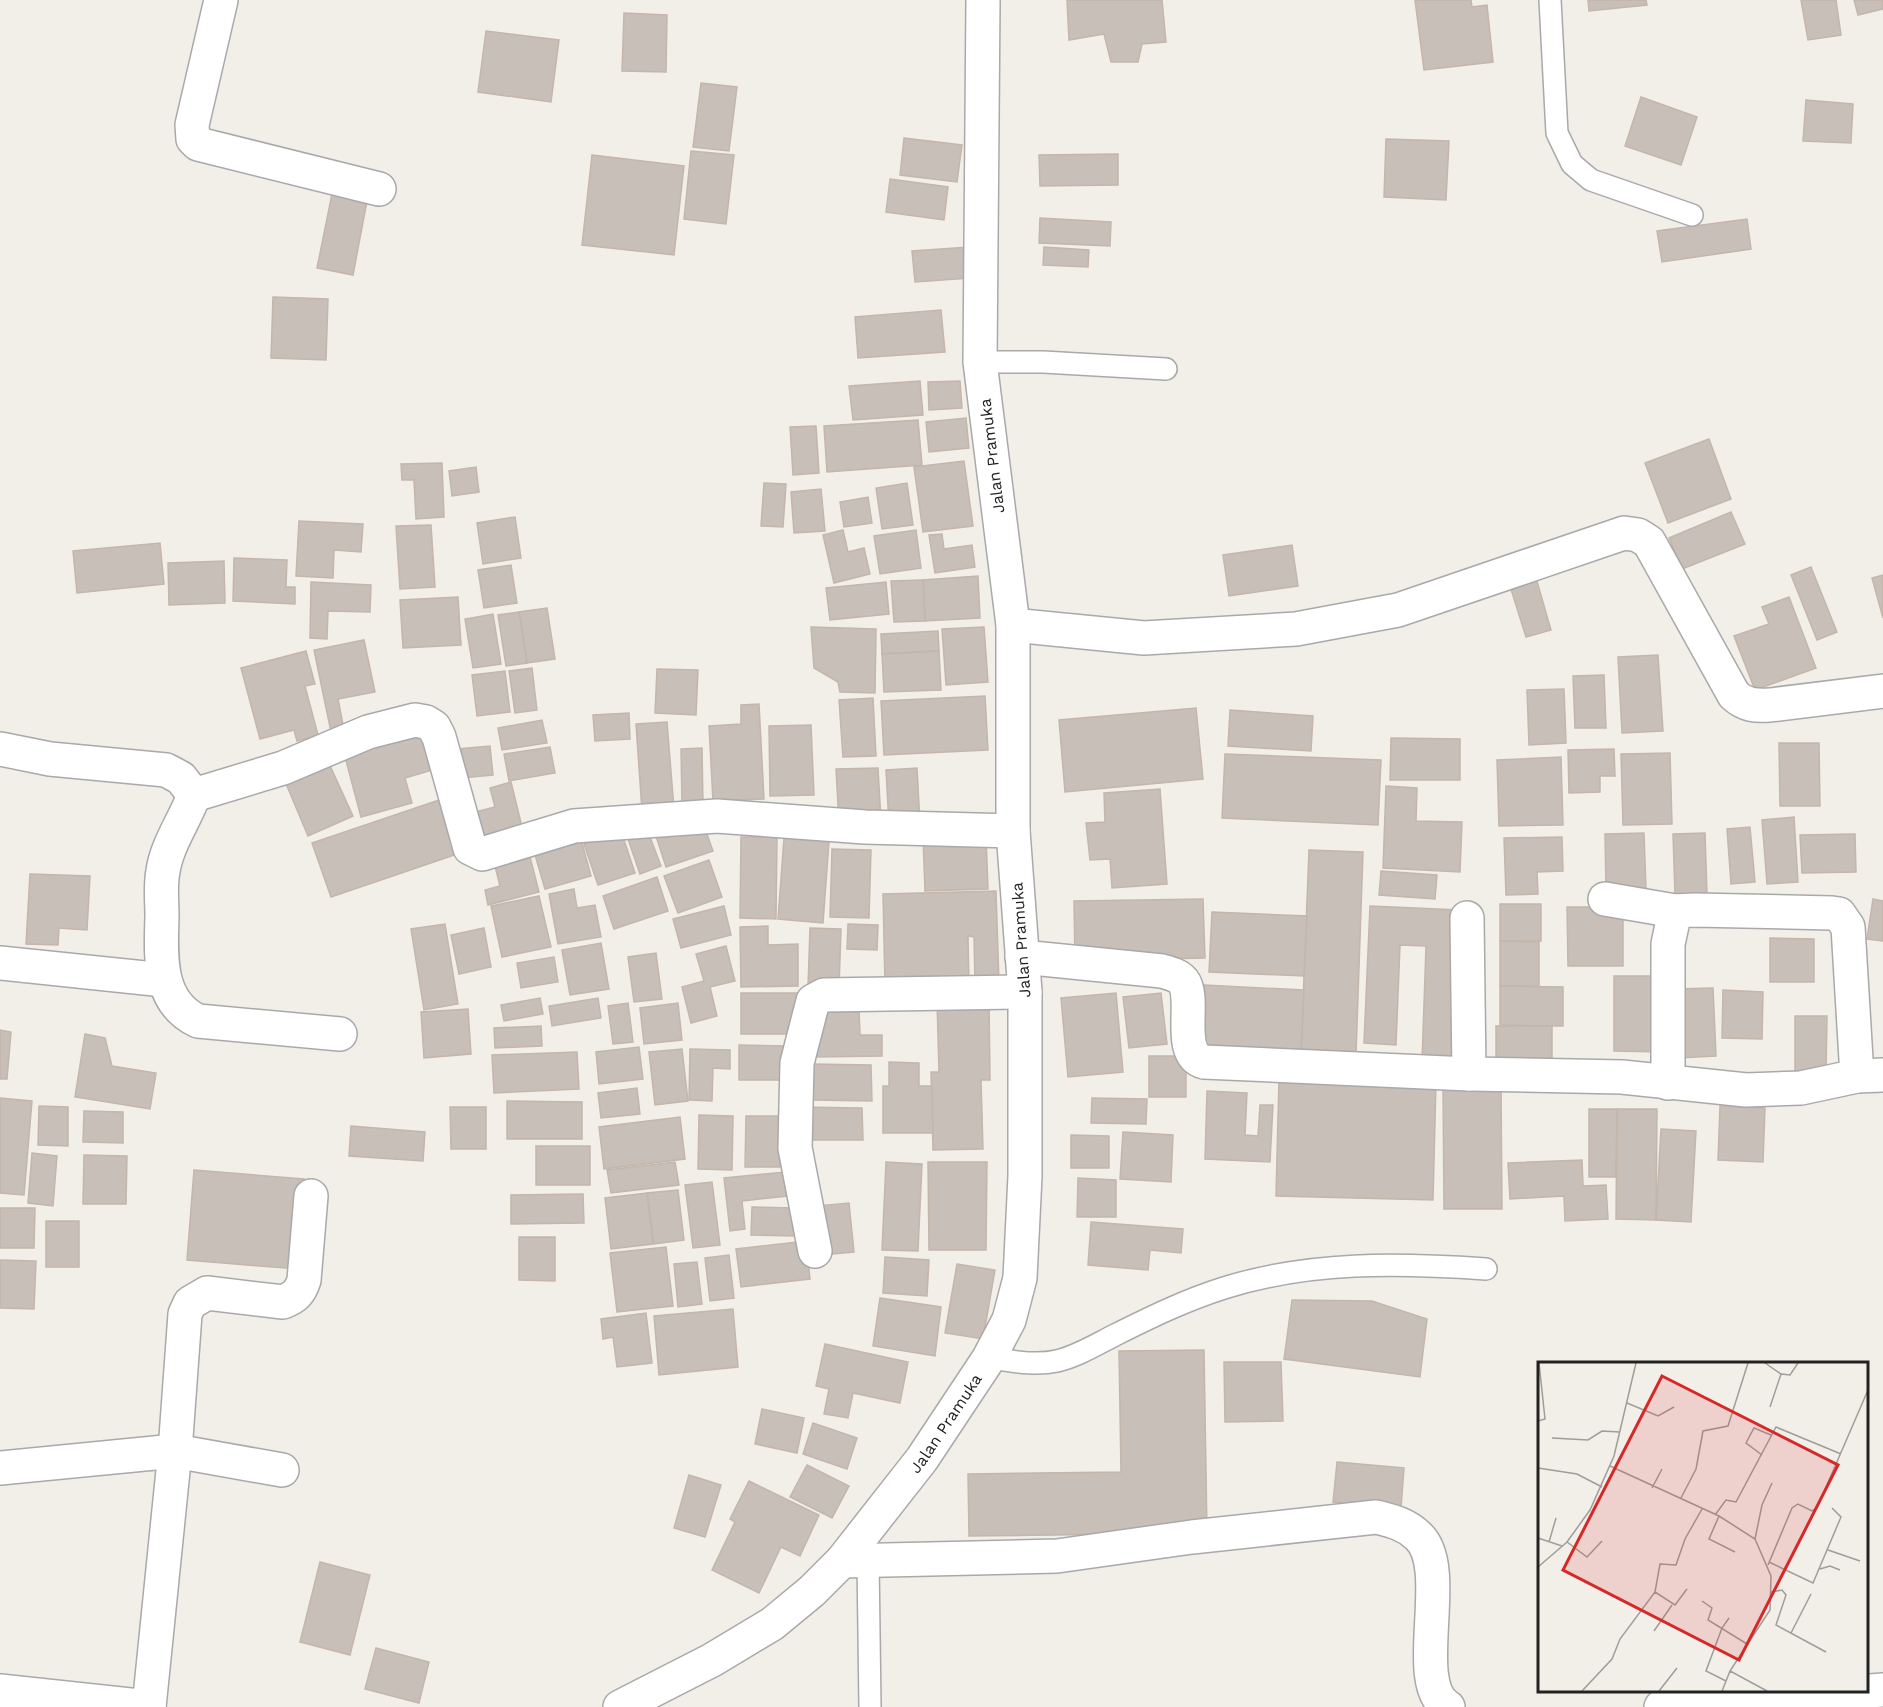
<svg xmlns="http://www.w3.org/2000/svg" width="1883" height="1707" font-family="'Work Sans',sans-serif">
	<rect width="100%" height="100%" fill="#f2efe9"/>
	<g fill="#c7bfb8" stroke="#c4b6ab" stroke-width="1.5">
		<polygon points="1067,0 1162,0 1166,42 1142,44 1138,62 1111,62 1104,34 1069,40"/>
		<polygon points="1415,0 1471,0 1472,7 1487,5 1493,62 1424,70"/>
		<polygon points="1588,0 1646,0 1647,5 1589,11"/>
		<polygon points="1801,0 1836,0 1841,35 1808,40"/>
		<polygon points="1854,0 1883,0 1883,9 1858,15"/>
		<polygon points="624,13 667,15 666,72 622,71"/>
		<polygon points="486,31 559,40 551,102 478,92"/>
		<polygon points="701,83 737,87 729,151 693,147"/>
		<polygon points="1641,97 1697,117 1681,165 1625,146"/>
		<polygon points="1806,100 1853,104 1851,143 1803,141"/>
		<polygon points="904,138 962,145 957,182 900,175"/>
		<polygon points="1386,139 1449,141 1446,200 1384,197"/>
		<polygon points="691,151 734,155 726,224 684,219"/>
		<polygon points="1118,154 1118,185 1040,186 1039,155"/>
		<polygon points="592,155 684,166 674,255 582,245"/>
		<polygon points="890,179 948,187 944,220 886,212"/>
		<polygon points="332,194 367,201 353,275 317,268"/>
		<polygon points="1040,218 1111,222 1110,246 1039,243"/>
		<polygon points="1747,219 1751,249 1662,262 1657,231"/>
		<polygon points="969,247 970,278 915,282 912,251"/>
		<polygon points="1044,247 1089,250 1088,267 1043,265"/>
		<polygon points="273,297 328,299 326,360 271,358"/>
		<polygon points="941,310 945,352 858,358 855,317"/>
		<polygon points="920,381 923,415 853,420 849,386"/>
		<polygon points="960,381 962,408 929,410 928,382"/>
		<polygon points="966,418 969,448 929,452 926,422"/>
		<polygon points="918,420 922,465 827,472 824,426"/>
		<polygon points="816,426 819,473 793,475 790,427"/>
		<polygon points="1709,439 1731,499 1668,523 1645,463"/>
		<polygon points="964,461 973,526 923,532 914,467"/>
		<polygon points="442,463 444,517 416,519 414,480 402,480 401,464"/>
		<polygon points="476,467 479,492 452,496 449,471"/>
		<polygon points="764,483 786,484 783,527 761,526"/>
		<polygon points="907,483 913,525 882,529 876,488"/>
		<polygon points="821,489 825,531 794,533 791,492"/>
		<polygon points="868,497 872,523 844,527 840,502"/>
		<polygon points="1731,512 1745,544 1682,569 1669,538"/>
		<polygon points="515,517 521,558 483,564 477,523"/>
		<polygon points="299,521 363,524 361,552 334,550 333,578 296,576"/>
		<polygon points="431,525 435,587 400,589 396,526"/>
		<polygon points="843,530 848,552 864,548 870,574 834,583 823,535"/>
		<polygon points="916,530 921,568 880,574 874,536"/>
		<polygon points="942,534 944,549 972,545 975,567 935,573 929,535"/>
		<polygon points="160,543 164,584 77,593 73,551"/>
		<polygon points="1292,545 1298,586 1229,596 1223,555"/>
		<polygon points="234,558 287,560 286,587 295,587 295,604 233,601"/>
		<polygon points="224,561 225,603 169,605 168,563"/>
		<polygon points="511,565 517,603 484,608 478,570"/>
		<polygon points="1811,567 1837,632 1817,640 1791,575"/>
		<polygon points="1883,575 1883,618 1872,578"/>
		<polygon points="978,576 980,618 925,621 923,580"/>
		<polygon points="1536,578 1551,630 1526,637 1510,586"/>
		<polygon points="923,580 925,621 894,622 891,581"/>
		<polygon points="311,582 371,585 370,612 328,611 327,639 310,638"/>
		<polygon points="886,582 889,614 830,620 826,588"/>
		<polygon points="458,597 461,645 403,648 400,600"/>
		<polygon points="1789,597 1816,668 1755,690 1734,636 1769,624 1762,607"/>
		<polygon points="547,608 555,659 527,663 519,612"/>
		<polygon points="519,612 527,663 506,666 498,615"/>
		<polygon points="493,614 501,664 473,668 465,619"/>
		<polygon points="811,627 876,629 875,693 840,692 838,682 814,668"/>
		<polygon points="984,627 988,682 946,685 942,629"/>
		<polygon points="938,631 939,651 882,654 881,634"/>
		<polygon points="364,640 375,692 338,699 344,730 331,732 314,650"/>
		<polygon points="306,651 315,684 305,686 318,735 297,741 294,730 260,739 241,668"/>
		<polygon points="939,651 941,690 884,692 882,654"/>
		<polygon points="1658,655 1663,731 1622,733 1618,657"/>
		<polygon points="532,668 537,710 515,713 509,671"/>
		<polygon points="657,669 698,670 696,715 655,713"/>
		<polygon points="505,671 510,712 477,716 472,675"/>
		<polygon points="1604,675 1606,728 1575,728 1573,676"/>
		<polygon points="1564,689 1566,743 1529,745 1527,690"/>
		<polygon points="985,696 988,750 884,755 881,701"/>
		<polygon points="873,698 876,756 843,757 839,700"/>
		<polygon points="759,704 764,799 713,801 709,726 741,724 741,705"/>
		<polygon points="1196,708 1203,779 1065,792 1059,720"/>
		<polygon points="1230,710 1313,716 1311,751 1228,746"/>
		<polygon points="629,713 630,739 595,741 593,715"/>
		<polygon points="542,720 547,743 502,750 498,728"/>
		<polygon points="667,722 674,809 642,811 636,724"/>
		<polygon points="811,725 814,795 770,796 769,726"/>
		<polygon points="428,729 439,768 405,778 412,803 361,817 344,753"/>
		<polygon points="1391,738 1460,739 1460,780 1390,780"/>
		<polygon points="1779,743 1819,743 1820,806 1780,806"/>
		<polygon points="490,746 493,775 461,778 457,749"/>
		<polygon points="550,747 555,773 509,781 504,754"/>
		<polygon points="702,748 703,804 682,804 681,749"/>
		<polygon points="1614,749 1615,776 1600,776 1600,792 1569,793 1568,750"/>
		<polygon points="1670,753 1672,824 1623,825 1621,754"/>
		<polygon points="1225,754 1381,760 1378,825 1222,818"/>
		<polygon points="1561,757 1563,825 1499,826 1497,760"/>
		<polygon points="327,759 353,816 308,836 284,779"/>
		<polygon points="878,768 881,821 839,823 836,769"/>
		<polygon points="917,768 920,823 889,824 886,770"/>
		<polygon points="511,782 524,835 475,847 467,814 495,807 490,788"/>
		<polygon points="1386,786 1417,788 1416,821 1462,822 1460,872 1383,868"/>
		<polygon points="1160,789 1167,884 1112,888 1110,859 1090,860 1086,823 1105,822 1104,793"/>
		<polygon points="448,797 466,851 331,897 312,843"/>
		<polygon points="1794,817 1798,882 1767,884 1762,820"/>
		<polygon points="702,820 713,851 666,867 656,836"/>
		<polygon points="1750,827 1755,882 1731,884 1727,829"/>
		<polygon points="578,828 591,876 545,889 531,841"/>
		<polygon points="647,829 661,866 640,874 627,836"/>
		<polygon points="621,831 635,873 598,885 584,844"/>
		<polygon points="1644,833 1646,890 1606,890 1605,834"/>
		<polygon points="1705,833 1707,894 1675,895 1673,834"/>
		<polygon points="1855,834 1856,872 1802,873 1800,835"/>
		<polygon points="986,836 988,889 925,891 923,838"/>
		<polygon points="741,837 777,837 776,919 740,918"/>
		<polygon points="1562,837 1563,871 1537,872 1538,894 1506,895 1504,838"/>
		<polygon points="784,838 829,841 823,923 778,919"/>
		<polygon points="527,845 539,892 488,905 485,890 500,886 492,854"/>
		<polygon points="832,849 871,850 869,918 830,917"/>
		<polygon points="1309,850 1363,852 1356,1054 1301,1052"/>
		<polygon points="709,860 722,897 678,913 664,876"/>
		<polygon points="1381,871 1437,875 1435,899 1379,895"/>
		<polygon points="30,874 90,876 87,930 59,928 58,945 26,944"/>
		<polygon points="657,877 668,911 614,929 603,896"/>
		<polygon points="574,889 577,908 595,905 601,937 558,944 549,894"/>
		<polygon points="996,891 999,983 975,984 974,937 968,936 969,985 885,986 883,894"/>
		<polygon points="539,896 551,947 502,957 491,906"/>
		<polygon points="1203,899 1205,958 1075,961 1074,901"/>
		<polygon points="1873,899 1883,901 1883,941 1867,939"/>
		<rect x="1500" y="904" width="41" height="37"/>
		<polygon points="724,906 731,935 681,948 673,919"/>
		<polygon points="1370,906 1459,910 1453,1063 1422,1062 1426,946 1400,945 1396,1045 1364,1043"/>
		<polygon points="1567,907 1623,907 1623,966 1568,966"/>
		<polygon points="1212,912 1307,916 1304,976 1209,972"/>
		<polygon points="445,924 458,1004 424,1010 411,929"/>
		<polygon points="848,924 878,925 877,950 847,949"/>
		<polygon points="768,926 768,945 798,944 798,986 741,987 740,927"/>
		<polygon points="484,928 491,967 459,974 451,935"/>
		<polygon points="810,928 841,929 839,988 808,987"/>
		<polygon points="1770,938 1814,939 1814,982 1770,982"/>
		<polygon points="1500,941 1539,942 1539,986 1500,986"/>
		<polygon points="601,943 609,989 570,995 562,950"/>
		<polygon points="726,946 735,981 710,987 717,1016 691,1023 682,987 704,981 696,954"/>
		<polygon points="656,953 662,999 634,1002 628,957"/>
		<polygon points="554,957 558,982 521,988 517,963"/>
		<polygon points="1614,976 1663,976 1663,1052 1614,1051"/>
		<polygon points="1204,985 1304,990 1301,1052 1202,1048"/>
		<polygon points="1500,986 1563,987 1563,1026 1500,1025"/>
		<polygon points="1713,988 1716,1056 1678,1058 1675,989"/>
		<polygon points="1723,990 1763,992 1762,1039 1722,1038"/>
		<polygon points="741,993 801,993 802,1034 741,1034"/>
		<polygon points="1116,993 1123,1072 1068,1077 1061,998"/>
		<polygon points="1161,993 1167,1044 1129,1048 1123,997"/>
		<polygon points="540,998 543,1014 504,1021 501,1005"/>
		<polygon points="598,998 601,1018 552,1026 549,1006"/>
		<polygon points="989,999 990,1080 981,1080 983,1149 933,1150 931,1072 939,1072 937,1000"/>
		<polygon points="628,1003 633,1042 613,1044 608,1006"/>
		<polygon points="678,1003 682,1040 644,1044 640,1008"/>
		<polygon points="468,1009 471,1054 424,1058 421,1012"/>
		<polygon points="859,1009 860,1035 882,1035 882,1056 813,1057 813,1010"/>
		<polygon points="1795,1016 1827,1016 1826,1071 1795,1071"/>
		<polygon points="541,1026 542,1046 495,1048 494,1028"/>
		<rect x="1496" y="1026" width="56" height="39"/>
		<polygon points="0,1030 11,1032 7,1079 0,1079"/>
		<polygon points="85,1034 105,1038 112,1066 156,1073 150,1109 75,1097"/>
		<polygon points="739,1045 785,1046 785,1080 739,1080"/>
		<polygon points="639,1047 643,1079 599,1084 596,1052"/>
		<polygon points="682,1049 688,1101 655,1105 649,1052"/>
		<polygon points="690,1049 730,1050 730,1069 713,1068 712,1101 689,1100"/>
		<polygon points="577,1052 579,1089 494,1093 492,1055"/>
		<rect x="1149" y="1056" width="37" height="41"/>
		<polygon points="889,1062 919,1063 919,1086 932,1086 933,1133 883,1133 883,1086 889,1086"/>
		<polygon points="812,1064 871,1065 872,1101 812,1100"/>
		<polygon points="1279,1078 1436,1082 1433,1200 1276,1196"/>
		<polygon points="1443,1085 1501,1085 1502,1209 1444,1209"/>
		<polygon points="637,1088 640,1114 601,1118 598,1093"/>
		<polygon points="1207,1091 1247,1093 1245,1135 1258,1136 1260,1105 1273,1105 1270,1162 1205,1159"/>
		<polygon points="0,1098 32,1101 24,1195 0,1193"/>
		<polygon points="1092,1098 1147,1099 1146,1124 1091,1123"/>
		<polygon points="507,1101 582,1102 582,1139 507,1139"/>
		<polygon points="39,1106 68,1107 68,1146 38,1145"/>
		<polygon points="1720,1106 1765,1108 1763,1162 1718,1160"/>
		<polygon points="450,1107 486,1107 486,1149 451,1149"/>
		<polygon points="801,1107 862,1108 863,1140 802,1140"/>
		<polygon points="1589,1109 1617,1109 1616,1177 1589,1177"/>
		<polygon points="1617,1109 1657,1109 1656,1220 1616,1219"/>
		<polygon points="84,1111 123,1112 123,1143 83,1142"/>
		<polygon points="699,1115 733,1116 732,1170 698,1169"/>
		<polygon points="746,1116 780,1116 780,1167 745,1167"/>
		<polygon points="680,1117 685,1159 604,1169 599,1127"/>
		<polygon points="351,1126 425,1132 423,1161 349,1156"/>
		<polygon points="1661,1129 1696,1131 1691,1222 1656,1220"/>
		<polygon points="1123,1132 1173,1135 1171,1182 1120,1179"/>
		<polygon points="1071,1135 1109,1136 1109,1168 1071,1168"/>
		<rect x="536" y="1146" width="54" height="39"/>
		<polygon points="32,1153 57,1156 53,1206 28,1203"/>
		<polygon points="84,1155 127,1156 126,1204 83,1204"/>
		<polygon points="1582,1160 1583,1186 1606,1185 1608,1219 1565,1221 1564,1196 1510,1199 1508,1163"/>
		<polygon points="675,1162 679,1185 611,1193 607,1170"/>
		<polygon points="886,1162 922,1164 918,1251 882,1250"/>
		<polygon points="928,1162 987,1162 986,1250 929,1250"/>
		<polygon points="194,1170 304,1179 297,1269 187,1260"/>
		<polygon points="785,1172 788,1196 742,1201 745,1229 730,1231 724,1178"/>
		<polygon points="1078,1178 1116,1180 1116,1217 1077,1217"/>
		<polygon points="712,1182 720,1245 693,1248 685,1185"/>
		<polygon points="678,1190 684,1240 654,1244 647,1193"/>
		<polygon points="647,1193 653,1244 611,1249 605,1198"/>
		<polygon points="583,1194 584,1223 511,1224 511,1195"/>
		<polygon points="849,1203 854,1252 822,1255 818,1206"/>
		<polygon points="752,1207 795,1208 795,1236 751,1235"/>
		<polygon points="0,1208 35,1208 34,1248 0,1248"/>
		<rect x="46" y="1221" width="33" height="46"/>
		<polygon points="1091,1222 1183,1229 1181,1253 1150,1250 1148,1270 1088,1265"/>
		<polygon points="519,1237 555,1237 555,1281 519,1280"/>
		<polygon points="806,1241 810,1279 741,1287 736,1249"/>
		<polygon points="666,1247 673,1306 617,1312 610,1253"/>
		<polygon points="729,1255 734,1298 710,1301 705,1258"/>
		<polygon points="885,1257 929,1260 927,1296 883,1293"/>
		<polygon points="0,1260 36,1261 34,1309 0,1308"/>
		<polygon points="697,1262 702,1304 678,1307 674,1264"/>
		<polygon points="957,1264 995,1270 983,1339 945,1333"/>
		<polygon points="880,1298 941,1307 935,1356 873,1346"/>
		<polygon points="1292,1300 1372,1301 1427,1319 1420,1377 1284,1359"/>
		<polygon points="733,1309 738,1367 659,1375 654,1316"/>
		<polygon points="646,1313 652,1363 617,1367 613,1337 603,1339 601,1319"/>
		<polygon points="825,1344 908,1362 900,1403 853,1393 848,1418 824,1414 829,1389 816,1386"/>
		<polygon points="1204,1350 1207,1533 969,1536 968,1474 1121,1472 1119,1351"/>
		<polygon points="1224,1362 1281,1362 1283,1421 1225,1422"/>
		<polygon points="762,1409 804,1418 797,1453 755,1444"/>
		<polygon points="813,1423 857,1438 847,1469 803,1454"/>
		<polygon points="1337,1462 1404,1468 1401,1508 1333,1502"/>
		<polygon points="807,1465 849,1486 832,1518 790,1497"/>
		<polygon points="689,1475 721,1485 705,1537 674,1528"/>
		<polygon points="749,1481 819,1515 800,1556 781,1547 759,1593 712,1570 735,1522 730,1519"/>
		<polygon points="320,1562 370,1575 350,1655 300,1642"/>
		<polygon points="376,1648 429,1662 419,1703 365,1689"/>
	</g>
	<g fill="none" stroke-linecap="round" stroke-linejoin="round">
		<defs>
			<g id="service">
				<polyline points="1550,0 1557,133 1572,164 1591,180 1692,215"/>
				<polyline points="980,362 1043,362 1166,369"/>
				<path d="M989,1358C1011,1361 1035,1366 1057,1361C1078,1356 1097,1344 1115,1335C1151,1317 1186,1300 1224,1288C1310,1261 1398,1263 1486,1269"/>
				<polyline points="868,1560 870,1707"/>
			</g>
			<g id="minor">
				<polyline points="221,0 192,125 193,139 198,144 379,189"/>
				<path d="M1013,625L1144,638L1296,629L1398,610L1624,533L1638,535L1649,542L1734,695C1745,705 1755,706 1770,705L1883,691"/>
				<polyline points="0,749 50,759 166,770 181,778 194,795"/>
				<polyline points="194,795 283,768 368,732 415,720 426,722 434,727 439,737 470,848 482,854 574,826 717,816 865,827 1013,831"/>
				<path d="M194,795C185,820 167,844 163,871C160,886 162,901 162,916C161,955 157,1002 198,1021L340,1034"/>
				<polyline points="1605,899 1675,911"/>
				<polyline points="1467,918 1469,1074"/>
				<path d="M1022,957L1162,971C1169,973 1178,975 1183,981C1197,999 1175,1054 1204,1062L1469,1074L1622,1077L1746,1090L1801,1088L1857,1076L1883,1075"/>
				<polyline points="0,963 164,980"/>
				<polyline points="1668,1083 1668,944 1675,911 1694,910 1832,913 1839,914 1848,927 1857,1076"/>
				<polyline points="815,1251 795,1148 797,1063 813,1001 824,995 1025,992"/>
				<polyline points="0,1468 175,1451 282,1470"/>
				<path d="M842,1561L1057,1556L1192,1537L1376,1517C1392,1521 1406,1524 1418,1536C1454,1568 1408,1684 1448,1707"/>
				<path d="M149,1707L175,1451L185,1314L190,1303L207,1293L283,1302C295,1297 300,1293 304,1280L311,1196"/>
				<polyline points="1661,1707 1883,1690"/>
			</g>
			<g id="tertiary">
				<polyline points="0,1691 149,1707"/>
				<path id="s1" d="M620,1707L712,1660L772,1624L812,1591L842,1561L922,1459L989,1358L1009,1320L1020,1278L1025,1176V992L1013,831V625L980,362L983,0"/>
			</g>
		</defs>
		<use href="#service" stroke="#a9a9a9" stroke-width="24"/>
		<use href="#minor" stroke="#a9a9a9" stroke-width="36"/>
		<use href="#tertiary" stroke="#a9a9a9" stroke-width="36"/>
		<use href="#service" stroke="#fff" stroke-width="21"/>
		<use href="#minor" stroke="#fff" stroke-width="33"/>
		<use href="#tertiary" stroke="#fff" stroke-width="33"/>
	</g>
	<g text-anchor="middle" dominant-baseline="central" stroke-width="4.5" stroke-linejoin="round" paint-order="stroke">
		<g font-size="16" fill="#222" stroke="#fff">
			<text transform="translate(992 456) rotate(-97)">Jalan Pramuka</text>
			<text transform="translate(1021 940) rotate(-94)">Jalan Pramuka</text>
			<text stroke="none"><textPath href="#s1" startOffset="440">Jalan Pramuka</textPath></text>
		</g>
	</g>
	<g transform="translate(1538 1362)">
		<rect width="330" height="330" fill="#f2efe9"/>
		<path fill="none" stroke="#9f9d99" stroke-width="1.5" d="M227,1L243,12L252,13L260,1M89,41L120,54L136,45M232,45L243,12M0,59L7,57L1,1M14,76L50,78L64,69L82,70M224,93L208,81L216,66L233,73M72,104L181,154L217,177L233,214L232,248L192,309L229,329M0,106L39,112L64,125M114,126L124,107M143,136L158,107L165,69L190,64L210,1M177,153L188,138L198,140L238,65L303,92M181,154L171,177L197,190M0,176L24,184M217,177L224,143L234,121M11,180L18,156M29,180L49,195L64,179M290,188L322,199M231,200L275,221L303,155L294,146M230,203L254,146L260,142L274,149L279,146L330,28M0,205L29,180L52,148L76,94L98,1M282,207L292,204L302,208M117,230L137,243L149,227M233,230L244,228L248,233L238,263L288,290M164,239L174,246L170,258L209,282M116,269L134,243M253,271L273,232M188,319L168,309L184,266L191,256M44,329L74,297L82,277L117,230L122,202L138,203L147,177L164,147M121,329L139,306M184,329L192,309"/>
		<path fill="#d62828" fill-opacity="0.15" stroke="#d62828" stroke-width="3" d="M124,14L300,103L201,298L25,208Z"/>
		<rect width="330" height="330" fill="none" stroke="#222" stroke-width="3"/>
	</g>
</svg>
